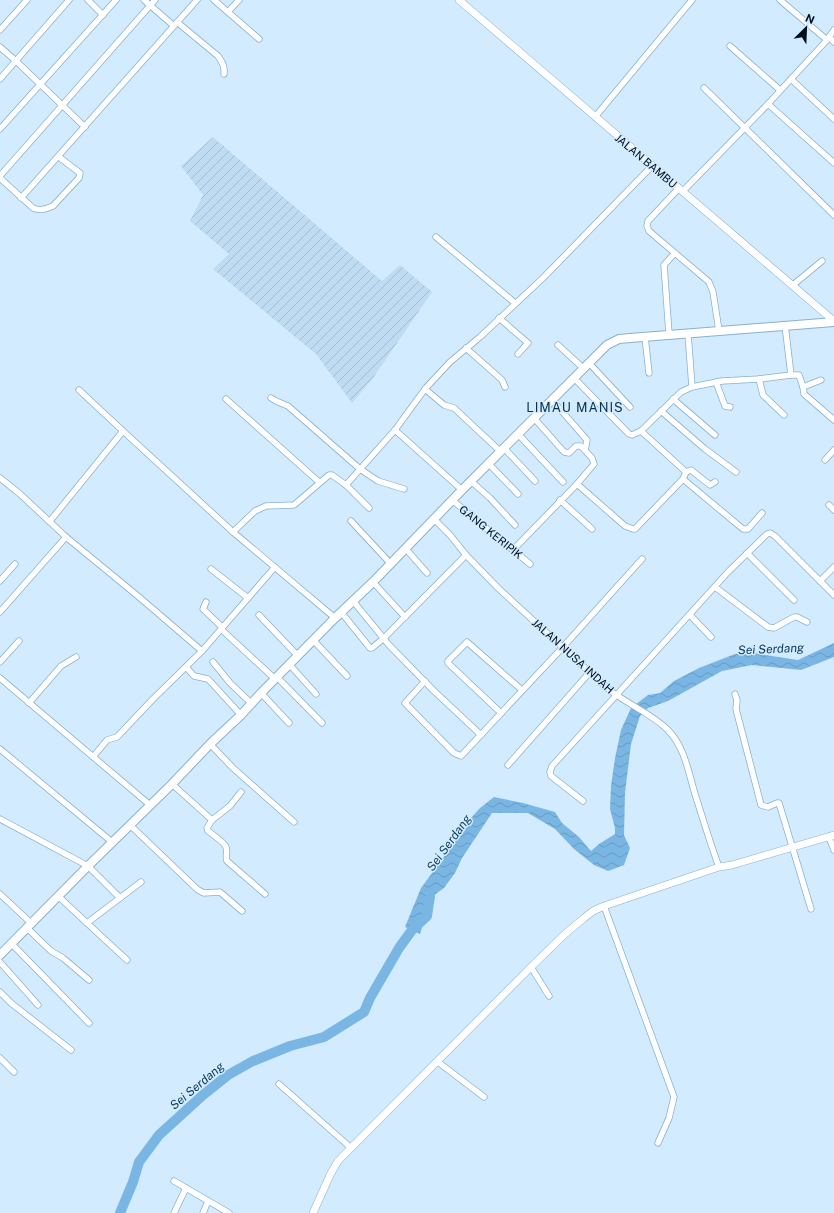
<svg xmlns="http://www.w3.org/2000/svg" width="834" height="1213" font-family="'Public Sans',sans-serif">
	<defs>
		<pattern id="industrial-furrows" width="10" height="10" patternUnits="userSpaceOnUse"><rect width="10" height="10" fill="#bfdbf2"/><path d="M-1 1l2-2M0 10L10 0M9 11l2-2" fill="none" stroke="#a2bbcf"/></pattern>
		<pattern id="water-waves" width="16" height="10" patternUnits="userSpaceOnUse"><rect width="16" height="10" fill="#7ab6e4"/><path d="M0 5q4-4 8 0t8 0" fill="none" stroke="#689bc3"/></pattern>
	</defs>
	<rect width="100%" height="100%" fill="#d2ebff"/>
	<polygon fill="url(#industrial-furrows)" points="213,137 382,281 400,265 432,292 373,378 352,403 316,354 213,269 229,254 190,221 203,195 181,166"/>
	<polygon fill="url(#water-waves)" points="834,643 834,657 801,670 752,665 722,671 668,701 648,708 640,716 631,744 625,793 624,835 630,848 624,865 608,871 594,865 574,849 555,829 528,813 492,813 462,858 455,873 444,888 433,896 426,914 420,934 405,927 421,888 455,842 462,828 480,808 494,797 523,803 555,812 562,823 579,837 591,851 599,844 615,834 615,828 610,809 611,786 615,758 621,730 631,708 648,695 660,693 674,681 699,668 735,654 753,653 798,660"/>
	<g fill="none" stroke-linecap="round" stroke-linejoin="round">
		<polyline stroke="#7ab6e4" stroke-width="10" points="120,1213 133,1182 139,1162 159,1135 203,1095 228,1075 253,1061 290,1046 324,1037 364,1012 370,998 399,948 412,930 427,916 430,896"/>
		<defs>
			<g id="minor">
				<polyline points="88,0 103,15"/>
				<polyline points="144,0 174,26"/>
				<polyline points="214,0 259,39"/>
				<polyline points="780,0 827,40"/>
				<polyline points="228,12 239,0"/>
				<path d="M177,22L218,56C222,62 225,66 224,74"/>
				<polyline points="0,30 27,0"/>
				<polyline points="829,37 834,42"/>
				<polyline points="730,46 780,90"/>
				<polyline points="0,47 16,61 85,127"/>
				<polyline points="0,79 69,0"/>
				<polyline points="791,79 834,119"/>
				<polyline points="704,88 834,215"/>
				<polyline points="768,104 834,163"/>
				<polyline points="595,117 692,0"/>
				<polyline points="0,129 116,0"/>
				<polyline points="0,176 155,0"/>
				<path d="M0,178L33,208C40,211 46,209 53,206L79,178L80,173L59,157"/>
				<polyline points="679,188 648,221 647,226 649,231 709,282 713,292 719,331"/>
				<polyline points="683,191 768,104 827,40 834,30"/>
				<polyline points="21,198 197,0"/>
				<polyline points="436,237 515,303"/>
				<polyline points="793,285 822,261"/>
				<polyline points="499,318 528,343 518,354"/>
				<polyline points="785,325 791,375"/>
				<polyline points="669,334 664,265 675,253"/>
				<polyline points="688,334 692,387"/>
				<polyline points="645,337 649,373"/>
				<polyline points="558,345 583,368"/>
				<polyline points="466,348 502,380 505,387"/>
				<polyline points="589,363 630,407"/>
				<polyline points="574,378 629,434 632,435 641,431 681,392 692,387 722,381 759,379 791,375 799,375 803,387"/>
				<polyline points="759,379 763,395 784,415"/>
				<polyline points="821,380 803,387 804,394 834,420"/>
				<polyline points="716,382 725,406 730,407"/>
				<polyline points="79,390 123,431"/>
				<polyline points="271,398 276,401 288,406 360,469 378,481 404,489"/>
				<polyline points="226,399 319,482"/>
				<polyline points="673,399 715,435"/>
				<polyline points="552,400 587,440 585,450"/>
				<polyline points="661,411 705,449 736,472"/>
				<polyline points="395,430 462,490"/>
				<polyline points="641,431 686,472"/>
				<polyline points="518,434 563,482"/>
				<polyline points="504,448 535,481"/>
				<polyline points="500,451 454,408 444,405 425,389 450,362 480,337 544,277 652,166"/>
				<polyline points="825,460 834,450"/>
				<polyline points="489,464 518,494"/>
				<polyline points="686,472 691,470 710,485 715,482"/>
				<polyline points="0,478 20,494 66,537 139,597 202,651"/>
				<polyline points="683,479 743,529 748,529 762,513"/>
				<polyline points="472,482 490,498 515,525"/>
				<polyline points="577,484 625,526 633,529 635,529 683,479 686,472"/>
				<polyline points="452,500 530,564"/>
				<polyline points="560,500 592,529"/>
				<polyline points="829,505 834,510"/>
				<polyline points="369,508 346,485 395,430 425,389"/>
				<path d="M434,519L450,535L466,555L498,588L607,688C626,704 650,712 668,730C685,748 688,771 695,794C703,819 710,843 719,867"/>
				<polyline points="50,521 123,431 233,532 335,618"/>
				<polyline points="351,521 390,563"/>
				<polyline points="233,532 255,511 266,506 294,505 329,475 332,475 346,485"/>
				<polyline points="406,549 427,573"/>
				<polyline points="513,550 577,484 594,464 592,458 581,446 576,446 569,453 564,452 534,418"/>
				<polyline points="747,553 794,600"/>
				<polyline points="211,569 248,598"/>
				<polyline points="0,581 15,564"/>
				<polyline points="820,581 834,567"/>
				<polyline points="373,582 405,617"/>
				<polyline points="715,587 768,627 774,628 794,617 797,617 807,622"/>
				<polyline points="353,601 389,645 434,691 481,735"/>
				<polyline points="206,602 203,609 222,627"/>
				<polyline points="0,612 66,537"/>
				<polyline points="341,612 370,648 372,648 384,638 466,555"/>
				<polyline points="259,615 298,656"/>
				<polyline points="690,615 711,637"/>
				<polyline points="221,629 275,679"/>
				<polyline points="313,640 347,676"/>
				<polyline points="0,662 19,641"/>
				<polyline points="213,662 230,683 251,703"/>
				<polyline points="289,664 316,694"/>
				<polyline points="186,667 194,676 208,679 241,715"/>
				<polyline points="277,677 322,723"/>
				<polyline points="0,678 150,805"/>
				<polyline points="425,681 405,703 454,753 461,756 563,647 642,559"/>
				<polyline points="261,693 289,723"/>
				<polyline points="735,694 737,700 736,709 761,805 768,807 777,803 779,803 811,909"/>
				<polyline points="29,703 61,666 76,657"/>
				<polyline points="501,713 448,663 448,661 467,642 522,690"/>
				<polyline points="210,744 233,768 294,822"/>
				<polyline points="0,749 112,842"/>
				<polyline points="93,757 107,740 117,737 153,699 202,651 275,567"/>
				<polyline points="508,765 590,672"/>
				<polyline points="172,784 212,820 230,806 241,792"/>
				<polyline points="583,801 551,776 550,772 552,766 728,572 767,534 770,533 775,536 834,595"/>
				<polyline points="0,819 88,866 120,898"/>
				<path d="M212,820L207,828L208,831C212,834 225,843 226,847C228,852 225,856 227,861L265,894"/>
				<polyline points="131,826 198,890 204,893 220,892 242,911"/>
				<polyline points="829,837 834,850"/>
				<polyline points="0,894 31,923"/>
				<polyline points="58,896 87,923 141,882"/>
				<polyline points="604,906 674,1097 669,1118 658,1143"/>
				<polyline points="87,923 127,960"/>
				<polyline points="26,927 51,951 63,958 89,980"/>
				<polyline points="11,943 89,1023"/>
				<polyline points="0,962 38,1005"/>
				<polyline points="531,967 549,996"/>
				<polyline points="0,992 11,1003 71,1050"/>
				<polyline points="0,1058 14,1072"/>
				<polyline points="438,1062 484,1097"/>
				<polyline points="279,1084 351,1148"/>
				<polyline points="174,1181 229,1213"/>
				<polyline points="174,1213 186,1188"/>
				<polyline points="203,1213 208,1201"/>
			</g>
			<g id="tertiary">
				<polyline points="459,0 834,321"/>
				<polyline points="313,1213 331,1173 338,1161 531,967 565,934 584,918 593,911 604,906 719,867 732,865 834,835"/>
			</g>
			<polyline id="secondary" points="0,955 88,866 172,784 210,744 241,715 261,693 335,618 373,582 462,490 607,345 619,339 630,338 834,322"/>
		</defs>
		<use href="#minor" stroke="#88b1d0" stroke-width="7"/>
		<use href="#tertiary" stroke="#88b1d0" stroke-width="8"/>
		<use href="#secondary" stroke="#88b1d0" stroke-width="10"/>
		<use href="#minor" stroke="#fff" stroke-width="5.5"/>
		<use href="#tertiary" stroke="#fff" stroke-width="7"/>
		<use href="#secondary" stroke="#fff" stroke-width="8"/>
	</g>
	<g text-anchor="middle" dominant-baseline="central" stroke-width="3" stroke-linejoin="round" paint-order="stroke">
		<g font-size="11" fill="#020f1a" stroke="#d2ebff">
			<text transform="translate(646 161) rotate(40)">JALAN BAMBU</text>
			<text transform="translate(491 532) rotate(39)">GANG KERIPIK</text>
			<text transform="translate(573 656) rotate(42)">JALAN NUSA INDAH</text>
		</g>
		<g font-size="12" font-style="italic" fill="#093a59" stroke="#d2ebff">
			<text transform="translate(771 649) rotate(-2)">Sei Serdang</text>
			<text transform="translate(449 843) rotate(-54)">Sei Serdang</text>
			<text transform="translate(197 1086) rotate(-40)">Sei Serdang</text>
		</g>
		<g font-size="13" letter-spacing="1" fill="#0b334c" stroke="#d2ebff">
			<text x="575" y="407">LIMAU MANIS</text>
		</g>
	</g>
	<g transform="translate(806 28) rotate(24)" stroke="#d2ebff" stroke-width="3" paint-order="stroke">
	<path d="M0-3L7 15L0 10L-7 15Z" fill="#020f1a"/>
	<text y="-6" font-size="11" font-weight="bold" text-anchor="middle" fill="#020f1a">N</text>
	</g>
</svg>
